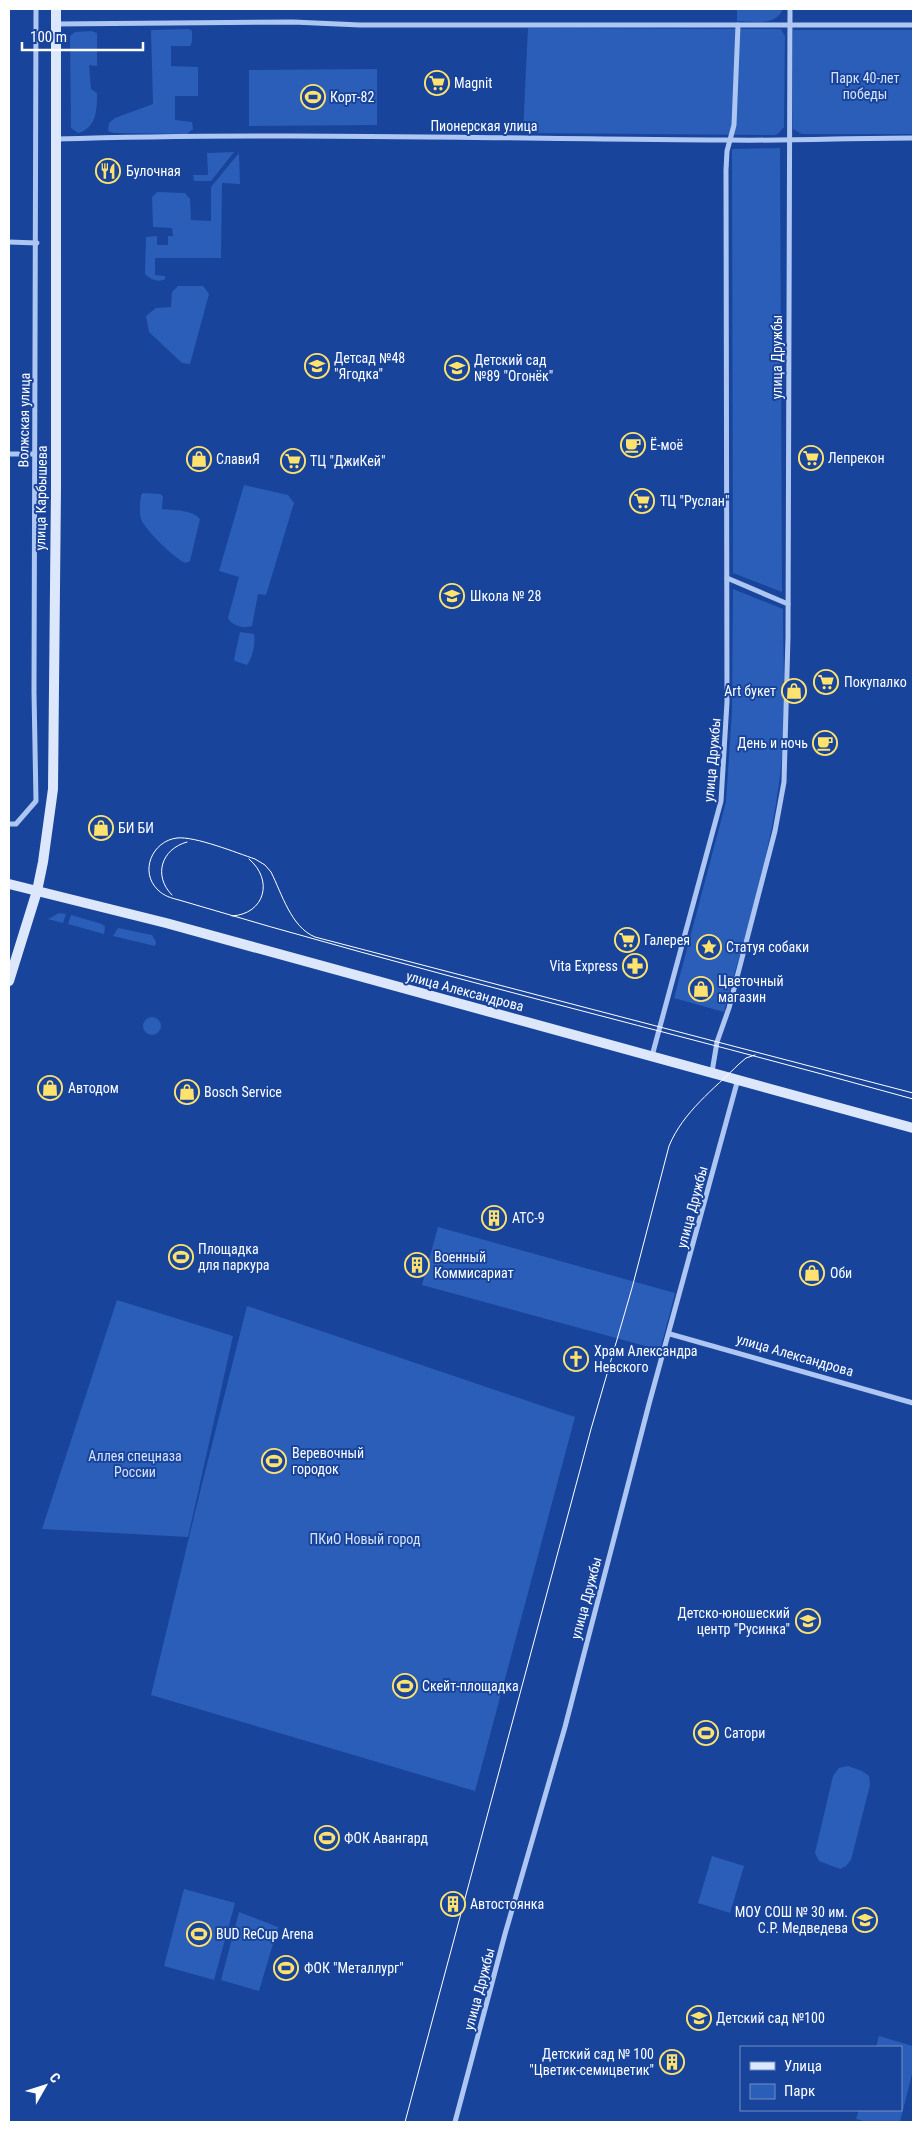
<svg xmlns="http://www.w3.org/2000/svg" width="922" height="2131" font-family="'Roboto Condensed',sans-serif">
	<rect width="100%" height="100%" fill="#18449b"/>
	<g fill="#2b5eb8">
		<path d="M737,9H783C775,27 753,21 737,21Z"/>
		<polygon points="528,28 781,29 785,36 784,127 778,134 774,135 523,133"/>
		<polygon points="189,29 192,31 192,42 190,46 171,46 171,66 198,67 198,96 175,96 175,120 192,122 193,129 187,134 113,133 108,131 109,123 115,118 153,104 151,30"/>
		<polygon points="793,30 913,30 913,134 802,134 793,129"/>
		<path d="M91,31L97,33V66L89,65L91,89L97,93C97,109 97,128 78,133L71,128L70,36L75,32Z"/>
		<polygon points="377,69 377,125 249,126 249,70"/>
		<polygon points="780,148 782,592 733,573 732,149"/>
		<polygon points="234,152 211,181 194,181 193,175 208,175 207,153"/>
		<path d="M239,153L240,184L222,183L221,258H155V275L165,276V279C158,283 150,279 145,274L146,237L157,236V245H168V236H173L172,228L153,227L152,197L157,192L185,193L190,199L191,220L211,221V187Z"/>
		<polygon points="178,286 203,286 209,294 190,364 182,363 149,332 146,316 156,308 171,307 172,292"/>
		<path d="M244,485L288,495L294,503L266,595L258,594L252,626C244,629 232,626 228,618L239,577L219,571Z"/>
		<path d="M143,493L160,494L163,496L162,509C173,510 193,510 200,519L190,561L186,563C176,560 145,530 141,519C139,512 140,503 141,495Z"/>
		<path d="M733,589L783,609C783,666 787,726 779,783C769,861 744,937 724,1012L674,998L726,802L732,712Z"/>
		<path d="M240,632L254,634C256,643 252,659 247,665L235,661L234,659Z"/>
		<polygon points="59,913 66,914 63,923 48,919"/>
		<polygon points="71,915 102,924 105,927 104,934 68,924"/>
		<polygon points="118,928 152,935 156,942 155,946 113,936"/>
		<circle cx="152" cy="1026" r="9"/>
		<polygon points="438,1227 675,1293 660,1350 422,1285"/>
		<polygon points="177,1251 188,1252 185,1265 175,1262"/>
		<polygon points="117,1300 233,1336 188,1537 42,1529"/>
		<polygon points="247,1306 575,1417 475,1791 151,1695 200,1492"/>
		<polygon points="848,1766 862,1771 869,1776 870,1785 851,1860 846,1866 840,1869 819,1861 815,1853 833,1776 839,1768"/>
		<polygon points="712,1856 744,1866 730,1913 698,1903"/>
		<polygon points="184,1889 235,1903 214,1980 164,1966"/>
		<polygon points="239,1912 278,1927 259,1991 221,1980"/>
		<polygon points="879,2036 913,2046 913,2070 900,2122 867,2122 856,2119 859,2110 901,2110 901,2047 876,2047"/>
	</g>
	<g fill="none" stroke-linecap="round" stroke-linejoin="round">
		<g stroke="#adc6f2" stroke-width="5">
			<polyline points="56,24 293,22 360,25 913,25"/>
			<path d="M56,139C280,132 504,139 728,140C790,141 852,138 913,138"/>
			<polyline points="9,242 37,243"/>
			<polyline points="9,454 34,454"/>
			<polyline points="727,578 788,604"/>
			<polyline points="9,824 16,824 36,801 34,692 36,9"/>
			<polyline points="652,1056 721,801 727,702 726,170 727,151 734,125 738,25"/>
			<polyline points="712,1072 717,1042 729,1008 775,831 784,782 788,637 790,9"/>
			<polyline points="670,1334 913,1403"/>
			<polyline points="455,2122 505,1934 565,1727 649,1404 738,1079"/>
		</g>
		<g stroke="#dce7fc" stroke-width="10">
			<polyline points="9,884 166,923 913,1128"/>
			<polyline points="9,981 37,891 43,862 53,789 56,487 56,9"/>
		</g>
		<g stroke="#fff" stroke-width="1">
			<path d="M172,895C153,876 161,849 187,842"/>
			<path d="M232,916C265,914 274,880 249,859"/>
			<path d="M913,1093L315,937C291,927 282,894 271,872L265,865L255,859C237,853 195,836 177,838C152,841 139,872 158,890C164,896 171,898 179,900C422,973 669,1031 913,1099"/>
			<path d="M405,2122L591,1429L632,1288L669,1146C683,1112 714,1089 739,1064L746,1058L755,1055"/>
		</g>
	</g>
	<defs>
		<symbol id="supermarket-ring" viewBox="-11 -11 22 22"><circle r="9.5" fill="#18449b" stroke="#ffe36e" stroke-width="1.5"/><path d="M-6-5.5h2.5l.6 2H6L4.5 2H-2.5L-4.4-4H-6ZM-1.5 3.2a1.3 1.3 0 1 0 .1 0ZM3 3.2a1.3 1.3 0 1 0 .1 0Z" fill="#ffe36e"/></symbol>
		<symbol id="stadium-ring" viewBox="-11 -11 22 22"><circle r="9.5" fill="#18449b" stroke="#ffe36e" stroke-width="1.5"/><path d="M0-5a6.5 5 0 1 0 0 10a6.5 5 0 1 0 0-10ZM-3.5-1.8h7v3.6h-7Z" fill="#ffe36e"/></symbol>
		<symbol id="restaurant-ring" viewBox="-11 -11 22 22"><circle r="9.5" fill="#18449b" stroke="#ffe36e" stroke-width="1.5"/><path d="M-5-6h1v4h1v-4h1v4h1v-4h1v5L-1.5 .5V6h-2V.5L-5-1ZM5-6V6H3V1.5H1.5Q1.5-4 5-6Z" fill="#ffe36e"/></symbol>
		<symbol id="school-ring" viewBox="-11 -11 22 22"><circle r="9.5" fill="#18449b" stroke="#ffe36e" stroke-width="1.5"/><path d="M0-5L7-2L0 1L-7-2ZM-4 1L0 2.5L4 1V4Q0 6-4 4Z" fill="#ffe36e"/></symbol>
		<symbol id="cafe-ring" viewBox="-11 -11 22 22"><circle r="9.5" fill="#18449b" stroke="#ffe36e" stroke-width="1.5"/><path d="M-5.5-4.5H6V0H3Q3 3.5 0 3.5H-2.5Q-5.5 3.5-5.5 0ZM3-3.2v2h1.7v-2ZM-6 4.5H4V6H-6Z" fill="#ffe36e"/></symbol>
		<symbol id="shop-ring" viewBox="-11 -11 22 22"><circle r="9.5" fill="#18449b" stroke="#ffe36e" stroke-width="1.5"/><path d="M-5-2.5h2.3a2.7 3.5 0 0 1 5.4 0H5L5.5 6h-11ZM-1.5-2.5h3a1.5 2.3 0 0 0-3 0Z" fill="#ffe36e"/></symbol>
		<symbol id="sight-ring" viewBox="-11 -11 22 22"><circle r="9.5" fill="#18449b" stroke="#ffe36e" stroke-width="1.5"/><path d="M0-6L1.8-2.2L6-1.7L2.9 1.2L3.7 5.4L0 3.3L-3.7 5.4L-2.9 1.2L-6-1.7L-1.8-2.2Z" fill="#ffe36e"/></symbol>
		<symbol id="pharmacy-ring" viewBox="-11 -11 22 22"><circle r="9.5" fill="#18449b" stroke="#ffe36e" stroke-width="1.5"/><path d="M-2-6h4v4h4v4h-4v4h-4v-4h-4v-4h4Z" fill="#ffe36e"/></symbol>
		<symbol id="building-ring" viewBox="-11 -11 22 22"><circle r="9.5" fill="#18449b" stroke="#ffe36e" stroke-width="1.5"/><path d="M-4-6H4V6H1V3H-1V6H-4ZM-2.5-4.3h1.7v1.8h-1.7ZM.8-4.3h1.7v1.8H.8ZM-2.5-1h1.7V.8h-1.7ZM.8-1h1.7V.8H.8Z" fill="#ffe36e"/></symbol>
		<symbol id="church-ring" viewBox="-11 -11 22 22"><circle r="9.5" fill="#18449b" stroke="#ffe36e" stroke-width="1.5"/><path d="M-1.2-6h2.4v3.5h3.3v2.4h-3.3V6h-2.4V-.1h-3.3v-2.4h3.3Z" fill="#ffe36e"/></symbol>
	</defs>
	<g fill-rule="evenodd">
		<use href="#supermarket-ring" x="423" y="69" width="28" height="28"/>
		<use href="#stadium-ring" x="299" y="83" width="28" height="28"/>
		<use href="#restaurant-ring" x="94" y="157" width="28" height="28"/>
		<use href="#school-ring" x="303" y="352" width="28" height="28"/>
		<use href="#school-ring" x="443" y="354" width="28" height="28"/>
		<use href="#cafe-ring" x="619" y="431" width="28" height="28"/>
		<use href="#supermarket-ring" x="797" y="444" width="28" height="28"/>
		<use href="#shop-ring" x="185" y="445" width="28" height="28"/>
		<use href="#supermarket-ring" x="279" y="447" width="28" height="28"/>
		<use href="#supermarket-ring" x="628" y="487" width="28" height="28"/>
		<use href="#school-ring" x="438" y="582" width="28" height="28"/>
		<use href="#supermarket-ring" x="812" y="668" width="28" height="28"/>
		<use href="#shop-ring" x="780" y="677" width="28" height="28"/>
		<use href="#cafe-ring" x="811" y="729" width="28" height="28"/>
		<use href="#shop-ring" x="87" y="814" width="28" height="28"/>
		<use href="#supermarket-ring" x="613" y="926" width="28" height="28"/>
		<use href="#sight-ring" x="695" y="933" width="28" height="28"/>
		<use href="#pharmacy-ring" x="621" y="952" width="28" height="28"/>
		<use href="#shop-ring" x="687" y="975" width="28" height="28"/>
		<use href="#shop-ring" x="36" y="1074" width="28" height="28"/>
		<use href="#shop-ring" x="173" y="1078" width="28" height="28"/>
		<use href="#building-ring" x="480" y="1204" width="28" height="28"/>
		<use href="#stadium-ring" x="167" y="1243" width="28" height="28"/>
		<use href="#building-ring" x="403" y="1251" width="28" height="28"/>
		<use href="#shop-ring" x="798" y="1259" width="28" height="28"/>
		<use href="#church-ring" x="562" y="1345" width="28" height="28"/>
		<use href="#stadium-ring" x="260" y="1447" width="28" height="28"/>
		<use href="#school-ring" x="794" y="1607" width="28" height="28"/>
		<use href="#stadium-ring" x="391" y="1672" width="28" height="28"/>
		<use href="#stadium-ring" x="692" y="1719" width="28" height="28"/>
		<use href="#stadium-ring" x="313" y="1824" width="28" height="28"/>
		<use href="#building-ring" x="439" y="1890" width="28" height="28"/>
		<use href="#school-ring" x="851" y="1906" width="28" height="28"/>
		<use href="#stadium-ring" x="185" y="1920" width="28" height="28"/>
		<use href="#stadium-ring" x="272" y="1954" width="28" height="28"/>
		<use href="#school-ring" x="685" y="2004" width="28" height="28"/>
		<use href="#building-ring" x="658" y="2048" width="28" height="28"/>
	</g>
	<g text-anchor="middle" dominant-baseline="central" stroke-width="4" stroke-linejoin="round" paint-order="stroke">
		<g font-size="14" fill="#d5e3fc" stroke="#18449b">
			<text x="865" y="78">Парк 40-лет<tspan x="865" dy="16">победы</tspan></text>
			<text x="135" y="1456">Аллея спецназа<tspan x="135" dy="16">России</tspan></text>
			<text x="365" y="1539">ПКиО Новый город</text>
		</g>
		<g font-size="14" fill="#fff" stroke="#18449b" text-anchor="start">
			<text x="454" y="83">Magnit</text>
			<text x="330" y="97">Корт-82</text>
			<text x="126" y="171">Булочная</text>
			<text x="334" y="358">Детсад №48<tspan x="334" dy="16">"Ягодка"</tspan></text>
			<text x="474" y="360">Детский сад<tspan x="474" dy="16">№89 "Огонёк"</tspan></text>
			<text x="650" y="445">Ё-моё</text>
			<text x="828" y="458">Лепрекон</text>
			<text x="216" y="459">СлавиЯ</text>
			<text x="310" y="461">ТЦ "ДжиКей"</text>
			<text x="660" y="501">ТЦ "Руслан"</text>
			<text x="470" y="596">Школа № 28</text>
			<text x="844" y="682">Покупалко</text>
			<text x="776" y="691" text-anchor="end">Art букет</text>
			<text x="808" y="743" text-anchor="end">День и ночь</text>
			<text x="118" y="828">БИ БИ</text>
			<text x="644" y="940">Галерея</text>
			<text x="726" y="947">Статуя собаки</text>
			<text x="618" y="966" text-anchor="end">Vita Express</text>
			<text x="718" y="981">Цветочный<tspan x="718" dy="16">магазин</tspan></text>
			<text x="68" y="1088">Автодом</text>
			<text x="204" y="1092">Bosch Service</text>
			<text x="512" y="1218">АТС-9</text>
			<text x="198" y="1249">Площадка<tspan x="198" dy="16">для паркура</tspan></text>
			<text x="434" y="1257">Военный<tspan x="434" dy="16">Коммисариат</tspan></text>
			<text x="830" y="1273">Оби</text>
			<text x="594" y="1351">Храм Александра<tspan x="594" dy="16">Невского</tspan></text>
			<text x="292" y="1453">Веревочный<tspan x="292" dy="16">городок</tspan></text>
			<text x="790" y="1613" text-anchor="end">Детско-юношеский<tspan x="790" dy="16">центр "Русинка"</tspan></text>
			<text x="422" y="1686">Скейт-площадка</text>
			<text x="724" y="1733">Сатори</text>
			<text x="344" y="1838">ФОК Авангард</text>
			<text x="470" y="1904">Автостоянка</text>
			<text x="848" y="1912" text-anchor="end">МОУ СОШ № 30 им.<tspan x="848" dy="16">С.Р. Медведева</tspan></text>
			<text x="216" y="1934">BUD ReCup Arena</text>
			<text x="304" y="1968">ФОК "Металлург"</text>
			<text x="716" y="2018">Детский сад №100</text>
			<text x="654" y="2054" text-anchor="end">Детский сад № 100<tspan x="654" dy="16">"Цветик-семицветик"</tspan></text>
		</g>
		<g font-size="14" fill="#fff" stroke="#18449b">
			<text x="484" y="126">Пионерская улица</text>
			<text transform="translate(777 357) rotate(-90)">улица Дружбы</text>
			<text transform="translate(24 420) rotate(-89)">Волжская улица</text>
			<text transform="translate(41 498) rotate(-89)">улица Карбышева</text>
			<text transform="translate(712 760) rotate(-85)">улица Дружбы</text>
			<text transform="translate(465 991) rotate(15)">улица Александрова</text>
			<text transform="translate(692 1207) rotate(-75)">улица Дружбы</text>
			<text transform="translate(795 1355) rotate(16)">улица Александрова</text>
			<text transform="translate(586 1598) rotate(-75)">улица Дружбы</text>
			<text transform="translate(479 1989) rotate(-75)">улица Дружбы</text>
		</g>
	</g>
	<rect width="922" height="2131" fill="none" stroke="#ffffff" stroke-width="20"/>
	<rect x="740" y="2046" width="162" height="65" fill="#18449b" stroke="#748fc3"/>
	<rect x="750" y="2062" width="25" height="8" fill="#dce7fc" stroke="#748fc3"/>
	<text x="784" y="2071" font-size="15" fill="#ffffff">Улица</text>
	<rect x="750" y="2084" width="25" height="15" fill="#2b5eb8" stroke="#748fc3"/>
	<text x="784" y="2096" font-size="15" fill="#ffffff">Парк</text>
	<g transform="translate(45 2086) rotate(51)" stroke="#18449b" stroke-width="4" paint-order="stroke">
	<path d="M0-4L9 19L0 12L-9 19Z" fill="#ffffff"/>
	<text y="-8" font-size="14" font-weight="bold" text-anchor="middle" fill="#ffffff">С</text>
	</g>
	<path d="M22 42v8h121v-8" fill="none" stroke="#ffffff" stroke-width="2.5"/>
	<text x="30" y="42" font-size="15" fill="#ffffff" stroke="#18449b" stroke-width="4" paint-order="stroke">100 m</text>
</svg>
